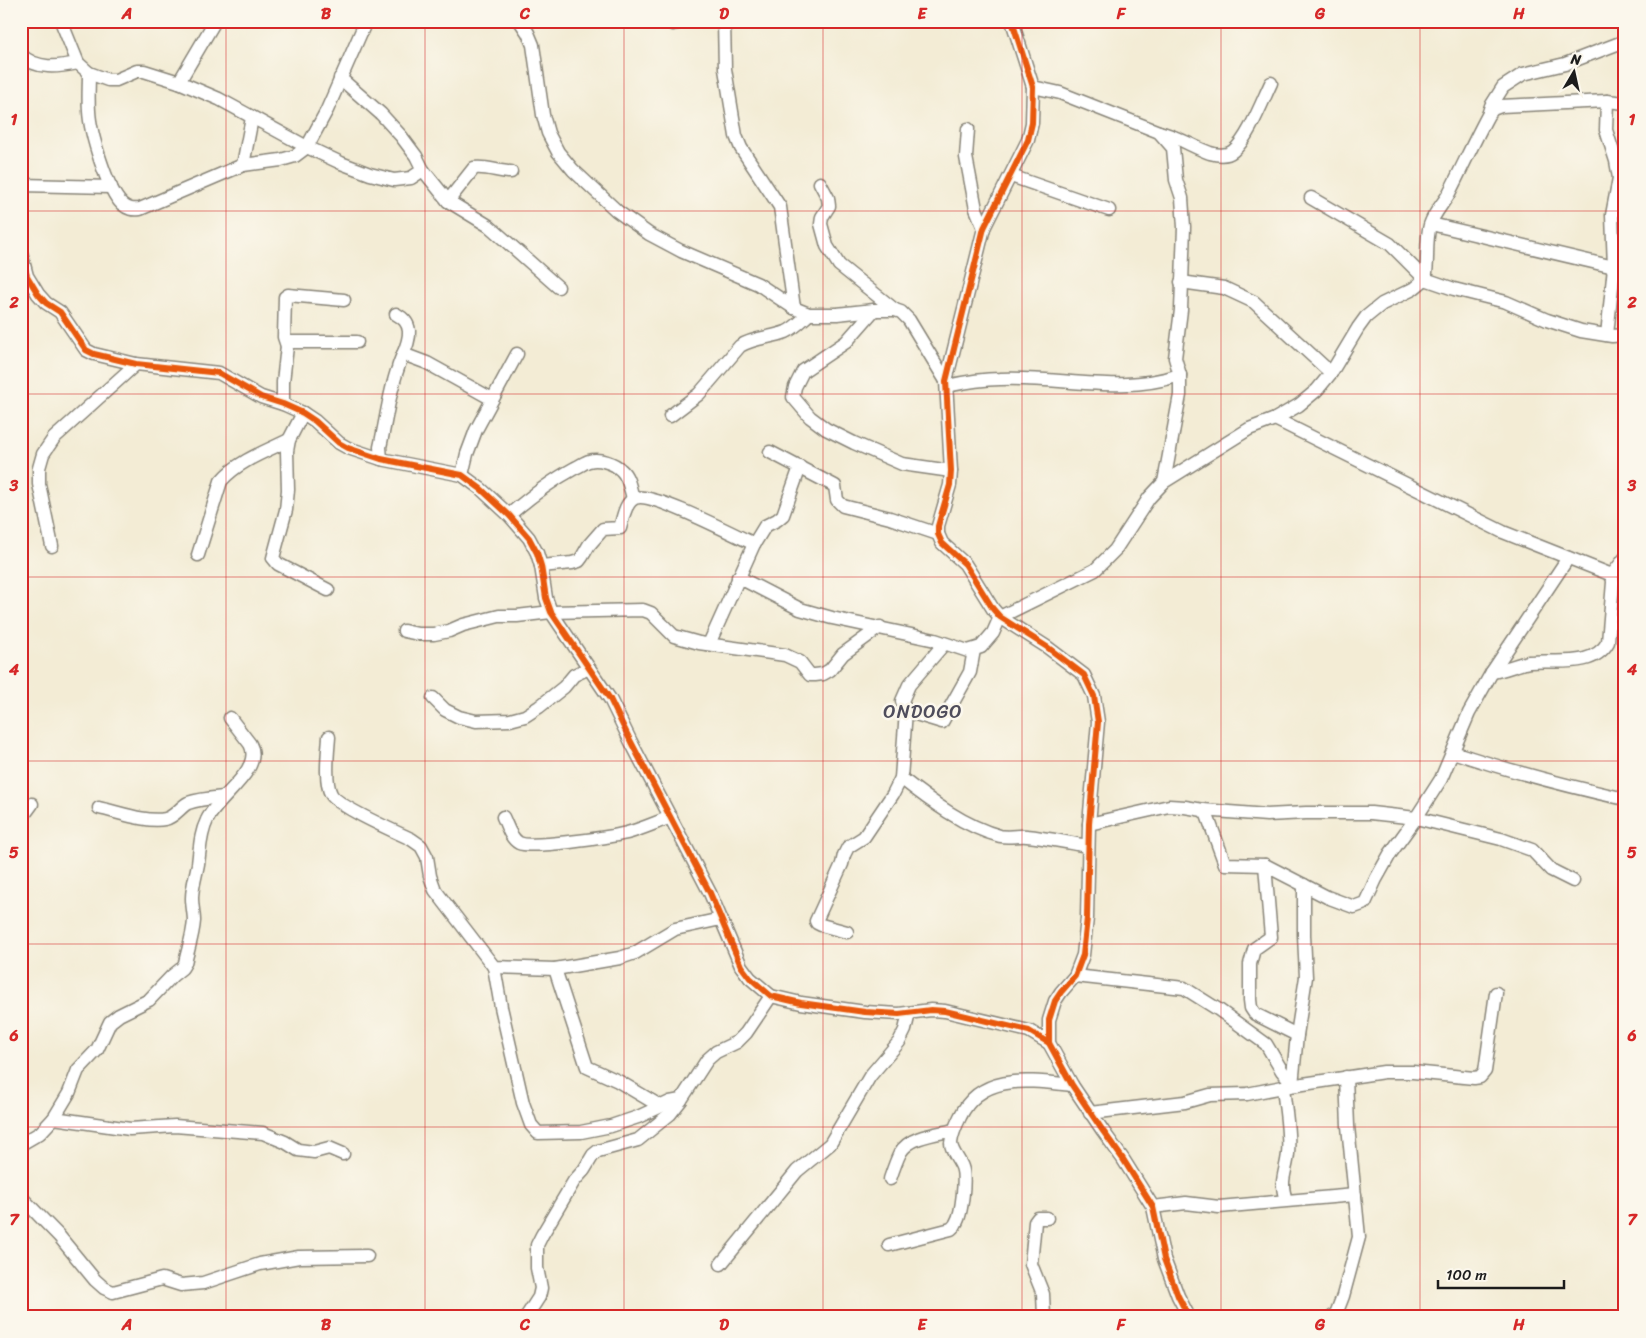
<svg xmlns="http://www.w3.org/2000/svg" width="1646" height="1338" font-family="Sriracha,sans-serif">
	<rect width="100%" height="100%" fill="#fbf7ec"/>
	<filter id="ink" filterUnits="userSpaceOnUse"><feTurbulence type="fractalNoise" baseFrequency=".02" numOctaves="2"/><feDisplacementMap in="SourceGraphic" scale="10" xChannelSelector="R" yChannelSelector="G"/><feConvolveMatrix kernelMatrix="1 2 1 2 8 2 1 2 1" color-interpolation-filters="sRGB"/></filter>
	<filter id="wash" filterUnits="userSpaceOnUse"><feTurbulence type="fractalNoise" baseFrequency=".0096" numOctaves="4" result="noise"/><feDisplacementMap in="SourceGraphic" scale="20" xChannelSelector="R" yChannelSelector="G"/><feGaussianBlur stdDeviation="1.12" result="paint"/><feColorMatrix in="noise" values="0 0 0 0 0 0 0 0 0 0 0 0 0 0 0 0 0 1.4 0 .05"/><feComposite in="paint" operator="in"/></filter>
	<g filter="url(#wash)">
		<rect width="100%" height="100%" fill="#f3ecd5"/>
	</g>
	<g filter="url(#ink)">
		<g fill="none" stroke-linecap="round" stroke-linejoin="round">
			<defs>
				<g id="minor">
					<path d="M61,21L78,63L89,73C89,85 88,98 89,111C90,132 107,190 122,204C128,209 132,210 140,209L243,165L281,160L295,156L307,147L327,110L366,21"/>
					<polyline points="520,21 528,33 533,45 543,115 548,133 558,152 573,170 617,211 649,234 681,251 758,284 794,308 809,314 837,314 874,310 895,310 901,312 909,320 946,381"/>
					<polyline points="667,21 673,24 687,21"/>
					<polyline points="724,21 725,69 736,136 741,148 780,207 794,308"/>
					<polyline points="1012,21 1033,87 1032,123 1028,140 984,228 946,381 951,471 950,485 938,526 938,534 942,543 965,564 993,609 1000,617 1047,647 1084,675 1094,696 1098,722 1089,824 1087,918 1083,955 1075,976 1061,992 1055,1001 1049,1020 1049,1043 1072,1085 1103,1131 1123,1159 1153,1207 1164,1259 1178,1296 1189,1317"/>
					<path d="M21,55C37,70 58,67 78,63"/>
					<polyline points="89,73 108,80 116,80 137,71 144,71 179,82 219,99 307,147 341,163 370,174 394,180 411,178 423,170"/>
					<polyline points="340,78 381,114 401,136 416,156 423,170 448,201 489,226 558,287"/>
					<polyline points="179,82 215,21"/>
					<polyline points="1033,87 1060,93 1159,132 1173,148 1176,180 1182,198 1184,227 1181,310 1175,358 1180,375 1180,395 1164,482"/>
					<polyline points="1489,112 1491,106 1503,87 1523,74 1565,64 1625,41"/>
					<polyline points="968,129 966,157 976,209 984,228"/>
					<path d="M1159,132C1177,136 1193,147 1210,153C1217,155 1227,156 1233,151C1248,139 1262,102 1271,83"/>
					<polyline points="243,165 252,118"/>
					<polyline points="1011,176 1109,210"/>
					<polyline points="820,183 828,198 829,206 822,217 821,224 827,246 839,265 895,310"/>
					<polyline points="21,185 111,187"/>
					<polyline points="1311,198 1390,244 1425,279 1454,289 1506,302 1547,320 1581,331 1612,336 1625,335"/>
					<path d="M448,201L474,168C486,166 499,172 511,172"/>
					<polyline points="1431,224 1614,267"/>
					<polyline points="21,253 27,276 38,294 46,303 60,312 86,350 94,354 136,364 219,373 261,397 283,404 303,413 315,421 339,443 348,448 381,459 462,475 481,489 509,515 529,538 537,553 541,566 546,598 551,612 610,699 631,742 710,893 741,966 750,978 771,996 801,1003 865,1012 899,1014 931,1010 945,1011 1029,1031 1049,1043"/>
					<polyline points="1181,282 1224,288 1254,302 1331,373"/>
					<polyline points="874,310 846,342 803,371 795,387 793,397 810,417 826,429 854,443 902,464 951,471"/>
					<polyline points="1607,335 1614,267 1612,215 1619,178 1616,161 1606,130 1607,101"/>
					<polyline points="287,346 284,337 285,297 288,295 344,300"/>
					<polyline points="403,354 427,363 492,399"/>
					<path d="M947,386C965,382 982,379 1000,379C1062,376 1119,395 1180,375"/>
					<polyline points="283,404 283,382 287,346 290,342 357,342"/>
					<polyline points="303,413 289,440 287,451 288,490 286,510 273,558 278,564 328,590"/>
					<path d="M670,416L699,394L740,346C754,337 771,338 786,332C795,328 802,320 809,314"/>
					<path d="M1275,419L1503,532L1612,575L1613,582L1608,642C1593,669 1555,659 1529,662C1517,664 1505,670 1492,672"/>
					<polyline points="770,452 835,486 837,500 843,506 890,518 938,534"/>
					<path d="M381,459L380,447C386,421 389,393 398,368C401,356 410,344 409,331C408,322 403,318 396,314"/>
					<polyline points="462,475 467,454 476,430 517,354"/>
					<path d="M509,515C530,497 551,481 575,468C580,466 585,462 589,461C599,458 614,463 621,470C629,477 630,489 633,498"/>
					<polyline points="52,546 39,484 39,468 43,454 54,438 136,364"/>
					<path d="M198,555L221,481C237,462 266,451 289,440"/>
					<path d="M541,566L572,563L579,561L582,557L589,545L603,529L620,528C623,518 625,502 635,498C650,491 735,535 754,544"/>
					<polyline points="1612,575 1625,558"/>
					<path d="M738,577L800,609L832,618L935,640L968,651L981,647L993,633L1000,617L1095,570L1115,550L1149,498L1164,482L1249,429L1275,419L1299,405L1317,390L1331,373L1358,328L1366,317L1382,304L1413,289L1425,279C1429,261 1425,242 1430,225C1434,213 1442,205 1448,195C1462,168 1474,141 1488,115L1493,109L1501,106L1607,101L1625,103"/>
					<polyline points="404,631 418,634 434,634 449,631 463,625 499,616 517,616 551,612 643,610 651,613 674,636 699,643 785,655 800,662 810,675 815,675 823,674 830,670 843,654 880,627"/>
					<polyline points="709,644 754,544 765,526 777,520 783,515 800,467"/>
					<polyline points="433,698 445,710 459,717 476,721 510,720 525,716 539,707 564,687 574,675 589,668"/>
					<polyline points="906,711 942,722 970,672 974,650"/>
					<path d="M329,737C328,752 324,781 331,794C337,806 396,832 411,839L421,846L427,857L430,876L435,890L494,967L555,969L620,958L635,953L675,929L721,919"/>
					<path d="M1453,752C1509,771 1567,786 1625,799"/>
					<path d="M901,778C929,800 965,827 1000,836C1009,838 1019,835 1027,836C1048,838 1068,843 1088,846"/>
					<path d="M99,808C118,812 147,823 165,819C175,817 180,807 188,803C199,799 212,798 223,797"/>
					<polyline points="1203,810 1267,815 1306,813 1371,813 1416,818 1501,839 1532,850 1551,870 1573,881"/>
					<path d="M503,817C507,825 510,838 519,843C532,849 610,837 627,833C642,829 657,822 671,817"/>
					<polyline points="21,819 32,804"/>
					<polyline points="1089,824 1169,806 1185,807 1203,810 1207,815 1225,864 1265,865 1327,897 1354,907 1365,903 1376,879 1390,854 1416,818 1441,779 1469,713 1492,672 1568,558"/>
					<polyline points="1265,865 1271,937 1254,949 1250,964 1250,1000 1251,1008 1255,1014 1297,1035"/>
					<polyline points="847,932 821,925 817,923 816,921 842,864 844,855 848,847 864,837 893,794 901,778 906,711 902,701 909,685 944,644"/>
					<polyline points="494,967 501,1007 523,1103 531,1125 538,1133 581,1132 611,1126 638,1117 670,1102 681,1100"/>
					<polyline points="555,969 587,1067 618,1081 660,1106"/>
					<polyline points="1075,976 1184,988 1219,1010 1266,1044 1282,1071 1292,1083"/>
					<polyline points="1292,1085 1297,1035 1306,977 1304,935 1304,885"/>
					<path d="M1283,1087C1285,1108 1290,1132 1288,1154C1286,1173 1279,1180 1286,1200"/>
					<polyline points="1090,1113 1185,1102 1210,1095 1247,1094 1283,1087 1384,1072 1413,1072 1474,1078 1480,1077 1485,1071 1496,993"/>
					<polyline points="54,1118 130,1129 175,1126 263,1133 285,1142 298,1150 314,1152 329,1148 343,1154"/>
					<path d="M21,1144L40,1133L54,1118L69,1093L78,1070L97,1050L110,1022L119,1015L149,1000L172,976L182,968L185,963C188,949 193,935 194,921C194,914 192,906 192,898C192,887 196,875 198,864C200,849 200,834 207,820C218,796 264,770 250,744L230,718"/>
					<path d="M890,1179C893,1170 896,1161 900,1153C909,1136 937,1134 954,1130"/>
					<polyline points="21,1197 59,1236 95,1280 104,1288 113,1292 162,1279 181,1285 203,1283 260,1264 299,1257 367,1256"/>
					<polyline points="1153,1207 1186,1203 1219,1207 1355,1195"/>
					<path d="M889,1245L951,1229C953,1227 955,1226 956,1223C962,1214 966,1177 962,1167C959,1159 951,1151 951,1143C952,1133 956,1125 960,1117C981,1072 1031,1081 1072,1085"/>
					<polyline points="721,1264 797,1171 830,1144 870,1076 899,1042 905,1030 909,1013"/>
					<polyline points="526,1317 539,1297 541,1288 537,1268 537,1245 542,1235 574,1181 584,1170 593,1155 598,1151 638,1140 670,1114 681,1100 707,1060 716,1052 737,1042 746,1033 771,996"/>
					<polyline points="1044,1317 1043,1294 1031,1264 1035,1222 1038,1218 1047,1218"/>
					<polyline points="1332,1317 1336,1314 1343,1296 1359,1237 1348,1126 1346,1077"/>
				</g>
			</defs>
			<use href="#minor" stroke="#888478" stroke-width="15"/>
			<use href="#minor" stroke="#fff" stroke-width="12"/>
			<defs>
				<g id="cycleway">
					<polyline points="1012,21 1033,87 1032,123 1028,140 984,228 946,381 951,471 950,485 938,526 938,534 942,543 965,564 993,609 1000,617 1047,647 1084,675 1094,696 1098,722 1089,824 1087,918 1083,955 1075,976 1061,992 1055,1001 1049,1020 1049,1043 1072,1085 1103,1131 1123,1159 1153,1207 1164,1259 1178,1296 1189,1317"/>
					<polyline points="21,253 27,276 38,294 46,303 60,312 86,350 94,354 136,364 219,373 261,397 283,404 303,413 315,421 339,443 348,448 381,459 462,475 481,489 509,515 529,538 537,553 541,566 546,598 551,612 610,699 631,742 710,893 741,966 750,978 771,996 801,1003 865,1012 899,1014 931,1010 945,1011 1029,1031 1049,1043"/>
				</g>
			</defs>
			<use href="#cycleway" stroke="#fbf7ec" stroke-width="9"/>
			<use href="#cycleway" stroke="#e8590c" stroke-width="6"/>
		</g>
	</g>
	<path fill="none" stroke="#d62828" stroke-width="1" stroke-opacity="0.55" d="M226,21V1317M425,21V1317M624,21V1317M823,21V1317M1022,21V1317M1221,21V1317M1420,21V1317M21,211H1625M21,394H1625M21,577H1625M21,761H1625M21,944H1625M21,1127H1625"/>
	<g text-anchor="middle" dominant-baseline="central" stroke-width="5" stroke-linejoin="round" paint-order="stroke">
		<g font-size="19" letter-spacing="1" fill="#4f4d5c" stroke="#fbf7ec">
			<text x="923" y="711">ONDOGO</text>
		</g>
	</g>
	<rect width="1646" height="1338" fill="none" stroke="#fbf7ec" stroke-width="55"/>
	<g transform="translate(1574 72) rotate(9)" stroke="#fbf7ec" stroke-width="4" paint-order="stroke">
	<path d="M0-4L9 19L0 12L-9 19Z" fill="#1c1c1c"/>
	<text y="-8" font-size="14" font-weight="bold" text-anchor="middle" fill="#1c1c1c">N</text>
	</g>
	<path d="M1438 1280v8h126v-8" fill="none" stroke="#1c1c1c" stroke-width="2.5"/>
	<text x="1446" y="1280" font-size="15" fill="#1c1c1c" stroke="#fbf7ec" stroke-width="4" paint-order="stroke">100 m</text>
	<rect x="28" y="28" width="1590" height="1282" fill="none" stroke="#d62828" stroke-width="2"/>
	<g font-size="16" text-anchor="middle" font-weight="bold" fill="#d62828">
		<text x="127" y="19">A</text>
		<text x="326" y="19">B</text>
		<text x="525" y="19">C</text>
		<text x="724" y="19">D</text>
		<text x="922" y="19">E</text>
		<text x="1121" y="19">F</text>
		<text x="1320" y="19">G</text>
		<text x="1519" y="19">H</text>
		<text x="14" y="125">1</text>
		<text x="1632" y="125">1</text>
		<text x="14" y="308">2</text>
		<text x="1632" y="308">2</text>
		<text x="14" y="491">3</text>
		<text x="1632" y="491">3</text>
		<text x="14" y="675">4</text>
		<text x="1632" y="675">4</text>
		<text x="14" y="858">5</text>
		<text x="1632" y="858">5</text>
		<text x="14" y="1041">6</text>
		<text x="1632" y="1041">6</text>
		<text x="14" y="1225">7</text>
		<text x="1632" y="1225">7</text>
		<text x="127" y="1330">A</text>
		<text x="326" y="1330">B</text>
		<text x="525" y="1330">C</text>
		<text x="724" y="1330">D</text>
		<text x="922" y="1330">E</text>
		<text x="1121" y="1330">F</text>
		<text x="1320" y="1330">G</text>
		<text x="1519" y="1330">H</text>
	</g>
</svg>
